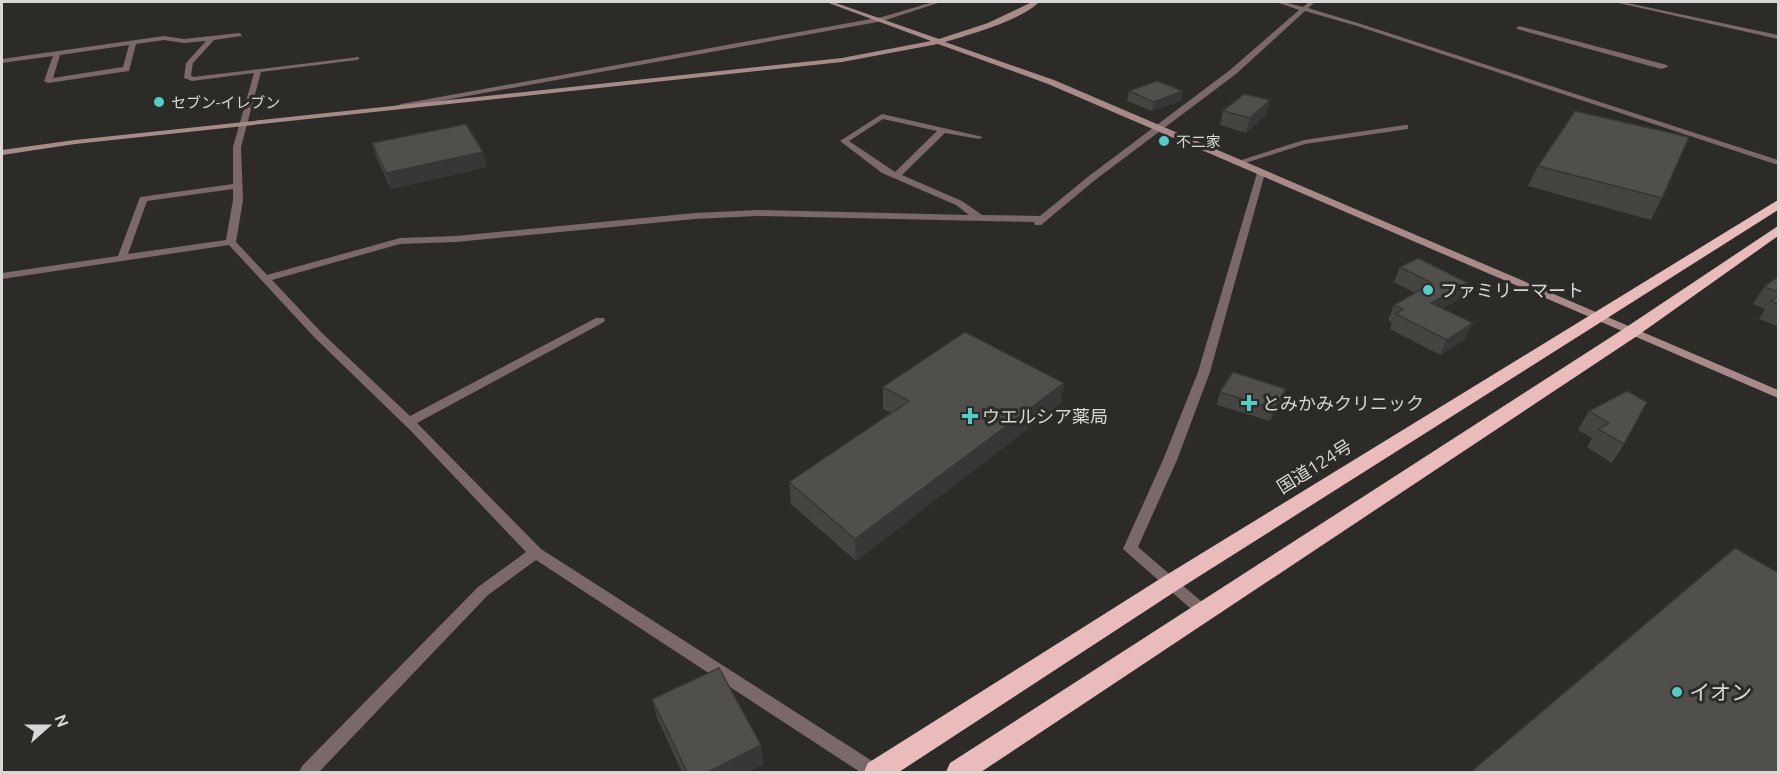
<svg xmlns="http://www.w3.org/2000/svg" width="1780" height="774" font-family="Ubuntu,'Noto Sans JP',sans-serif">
	<rect width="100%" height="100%" fill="#2d2b28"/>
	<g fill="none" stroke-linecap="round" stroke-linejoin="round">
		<g fill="#7b6868" fill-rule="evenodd">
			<polygon points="933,2 941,2 883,21 401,108 397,106 401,104 882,17"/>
			<path d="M1276,2H1284L1303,7L1309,2H1315L1308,8L1361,24L1778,160V165L1357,26L1305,11L1236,74L1095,180L1041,225H1035L1034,222L757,216L695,219L456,242L400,244L272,280L322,333L410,416L596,318H604L605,320L604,322L417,423L541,549L880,766L883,772H860L536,560L488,595L319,772H299L302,766L478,587L526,552L410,430L314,337L229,245L2,279V273L118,256L140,197L233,184V147L254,73L192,81L184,78L186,63L206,41L184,43L164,40L136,44L129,71L48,83L44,81L53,56L2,63V59L164,36L184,39L239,33L242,35L241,36L214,40L193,63L191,75L193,77L359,57V59L357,60L261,72L241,147L243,200L236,242L267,275L400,238L456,236L695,213L757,210L969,215L956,205L882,173L840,141L882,114L983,137L979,139L945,133L902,175L962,201L982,215L1040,216L1089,176L1230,70L1299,10ZM129,45L123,67L53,78L60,55ZM883,119L937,131L895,172L849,141ZM233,189V200L226,240L128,254L147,201Z"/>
			<polygon points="1614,2 1623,2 1778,35 1778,39"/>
			<polygon points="1519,26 1667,65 1668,67 1661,69 1517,29 1516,28"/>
			<polygon points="1405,125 1408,125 1408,129 1305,144 1239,165 1232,163 1304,140"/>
			<polygon points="1261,170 1265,173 1210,372 1177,460 1138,547 1209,608 1212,612 1209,616 1204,618 1199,616 1123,549 1163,460 1198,372 1257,173"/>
		</g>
		<path fill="#a88a89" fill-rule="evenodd" d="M826,2H833L939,39L988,23L1032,2H1039C1022,20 971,34 945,42L1054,80L1778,390V398L1048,84L938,44L842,62L75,144L2,155V150L75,140L842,58L931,41Z"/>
		<g fill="#eabbbb" fill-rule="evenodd">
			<polygon points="1778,200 1778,210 1179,589 899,772 864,772 868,763 1163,577"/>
			<polygon points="1778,226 1778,236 1637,336 981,772 946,772 950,763 1625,328"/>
		</g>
	</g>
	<g fill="#464441">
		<polygon points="1129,91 1181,101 1152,111 1127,101"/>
		<polygon points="1270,100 1266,115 1246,133 1220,125 1223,111"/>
		<polygon points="372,143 487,167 391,189 377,159"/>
		<polygon points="1538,166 1662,198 1651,220 1528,186"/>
		<polygon points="1400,267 1462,298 1442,308 1465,339 1440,355 1390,329 1392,322 1388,320 1394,305 1415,293 1394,282"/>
		<polygon points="1779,276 1779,327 1759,319 1765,309 1753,304 1764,287"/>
		<polygon points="1064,383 1060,404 856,561 791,504 789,482 891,413 883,409 883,387"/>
		<polygon points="1286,389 1281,402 1270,421 1217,405 1220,392"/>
		<polygon points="1627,391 1624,444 1612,463 1587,447 1592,438 1578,430 1589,411"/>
		<polygon points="652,699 764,764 747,772 682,772 657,718"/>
	</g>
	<g fill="#393735">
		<polygon points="1183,91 1181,101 1152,111 1154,102"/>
		<polygon points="1270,100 1266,115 1246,133 1250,118"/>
		<polygon points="483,152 487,167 391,189 386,173"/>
		<polygon points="1468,283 1462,298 1424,318 1431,303"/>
		<polygon points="1473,323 1465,339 1440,355 1447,340"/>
		<polygon points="1064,383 1060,404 856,561 855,539"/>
		<polygon points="1286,389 1281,402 1270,421 1274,409"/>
		<polygon points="761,745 764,764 747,772 708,772"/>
	</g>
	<g fill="#514f4c" stroke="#393735" stroke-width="1.5">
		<polygon points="1157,81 1183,91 1154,102 1129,91"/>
		<polygon points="1244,94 1270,100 1250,118 1223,111"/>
		<polygon points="1575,111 1689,137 1662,198 1538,166"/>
		<polygon points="466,124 483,152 386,173 372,143"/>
		<polygon points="1418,258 1468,283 1431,303 1473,323 1447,340 1396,314 1403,309 1394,305 1432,283 1400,267"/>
		<polygon points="1779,276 1779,292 1764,287"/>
		<polygon points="1779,295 1779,305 1771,301"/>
		<polygon points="965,332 1064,383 855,539 789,482 909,401 883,387"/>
		<polygon points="1233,372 1286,389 1274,409 1220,392"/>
		<polygon points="1627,391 1647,402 1624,444 1598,429 1609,423 1589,411"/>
		<polygon points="1735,548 1779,573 1779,772 1476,772 1473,770"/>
		<polygon points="719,668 761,745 708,772 687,772 652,699"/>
	</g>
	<g fill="#54cdc6" stroke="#2d2b28" stroke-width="2">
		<circle cx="159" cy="102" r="6"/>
		<circle cx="1164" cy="141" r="6"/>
		<circle cx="1428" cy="290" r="6"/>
		<path d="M1246 394h6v6h6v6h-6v6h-6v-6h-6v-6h6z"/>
		<path d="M967 407h6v6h6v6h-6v6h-6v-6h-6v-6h6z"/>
		<circle cx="1677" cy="692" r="6"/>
	</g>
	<g text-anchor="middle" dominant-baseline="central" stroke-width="6" stroke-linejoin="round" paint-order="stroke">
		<g font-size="15" fill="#d8d7d5" stroke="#2d2b28" text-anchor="start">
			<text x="171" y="102">セブン-イレブン</text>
			<text x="1176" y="141">不二家</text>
		</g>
		<g font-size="18" fill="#d8d7d5" stroke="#2d2b28" text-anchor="start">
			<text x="1440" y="290">ファミリーマート</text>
			<text x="1262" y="403">とみかみクリニック</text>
			<text x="982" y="416">ウエルシア薬局</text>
		</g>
		<g font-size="18" fill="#d8d7d5" stroke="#2d2b28">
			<text transform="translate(1314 466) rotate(-32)">国道124号</text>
		</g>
		<g font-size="21" fill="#d8d7d5" stroke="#2d2b28" text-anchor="start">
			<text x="1689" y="692">イオン</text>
		</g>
	</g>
	<rect width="1780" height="774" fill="none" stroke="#d8d7d5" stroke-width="6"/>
	<g transform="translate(48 726) rotate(69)" stroke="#2d2b28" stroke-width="4.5" paint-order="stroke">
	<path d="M0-4.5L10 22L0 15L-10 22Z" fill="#d8d7d5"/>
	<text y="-9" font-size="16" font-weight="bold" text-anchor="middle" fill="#d8d7d5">N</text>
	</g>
</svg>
